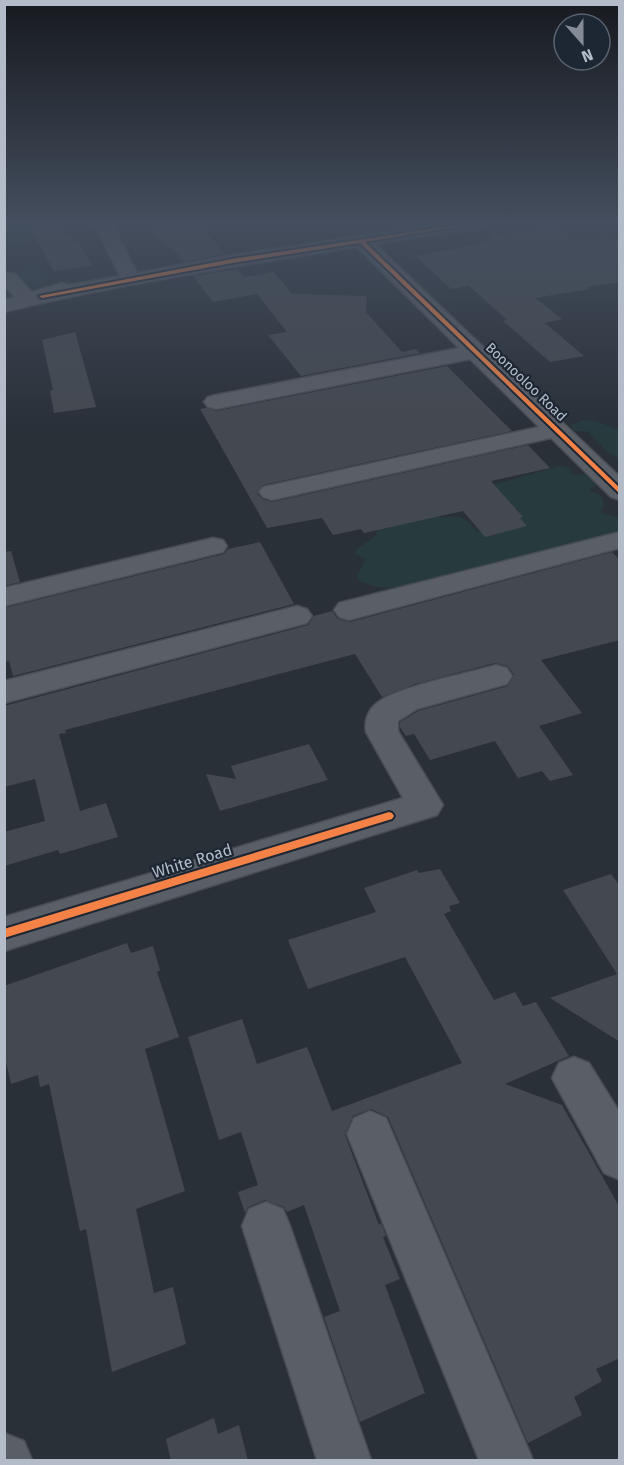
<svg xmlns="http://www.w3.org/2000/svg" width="624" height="1465" font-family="'Fira Sans',sans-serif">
	<rect width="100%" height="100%" fill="#2a3038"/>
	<g fill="#273a3e">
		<polygon points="11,223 38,223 29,242 5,248 4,226"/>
		<polygon points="33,269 53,280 39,281 39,285 33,286 5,304 5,277"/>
		<polygon points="583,420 596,421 619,430 619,459 606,451 589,432 576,431 572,429 571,425"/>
		<path d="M560,466L568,468L573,475L592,473L599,483L589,490L601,496L604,505L601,513L619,518V535L415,588L377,587L359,581L357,575L366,559L356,554V550C365,541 378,540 378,526L428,517H459L466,520L477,531L494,536L519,509L510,508L487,484H496Z"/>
	</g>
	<g fill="#444950">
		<polygon points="27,223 57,223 67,238 73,237 76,243 79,242 92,265 54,271"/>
		<polygon points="148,223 199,223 225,254 183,262 172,247 166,248"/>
		<polygon points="555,226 576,241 604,237 609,241 620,239 620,282 587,287 590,289 535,298 562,319 545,323 584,356 550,362 503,321 507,320 469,286 451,289 415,256 494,241 488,236"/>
		<polygon points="237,269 244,277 274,272 292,294 367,296 366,312 402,352 416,349 420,353 301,376 268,335 287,332 257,294 213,302 193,276"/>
		<polygon points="75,332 96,407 54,413 50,391 53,390 42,340"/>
		<polygon points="447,366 512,431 263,485 257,493 262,499 272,502 528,445 550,468 491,481 523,517 520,518 527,526 485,537 463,511 364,533 361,529 333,535 322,518 267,528 200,409 206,408 216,411"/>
		<polygon points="260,542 294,604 13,676 9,661 4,662 4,608 224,554 228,549"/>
		<polygon points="11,551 20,582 4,586 4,552"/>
		<polygon points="612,552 620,560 620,640 541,660 582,713 539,726 573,775 550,781 542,771 518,778 495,741 430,760 414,734 406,736 400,727 400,722 418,711 508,686 514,675 508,666 495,663 415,684 382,697 355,654 65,730 66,733 59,734 80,811 106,803 118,837 60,854 58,850 4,866 4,832 45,821 35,779 4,787 4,706 308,625 314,616 332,611 338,619 350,622"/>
		<polygon points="309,744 328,780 220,811 206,774 236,779 231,766"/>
		<polygon points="440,869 460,903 449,906 451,911 444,914 494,1000 515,992 523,1006 536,1002 569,1056 505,1084 562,1105 620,1208 620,1358 596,1369 602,1381 574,1397 582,1415 528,1443 388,1117 371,1109 353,1116 345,1135 379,1225 381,1223 386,1236 383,1237 400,1279 385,1285 425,1393 360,1422 324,1317 340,1311 304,1205 287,1212 284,1207 265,1200 248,1207 245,1213 238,1192 258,1185 241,1132 219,1140 188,1037 242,1019 257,1064 307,1047 332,1111 462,1063 405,957 308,989 288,940 376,912 364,888 417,870 419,873"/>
		<polygon points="611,874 620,886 620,1042 550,998 617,974 563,890"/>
		<polygon points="127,943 131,953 153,946 160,970 157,972 179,1037 145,1049 185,1191 136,1209 154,1293 173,1287 186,1344 112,1372 86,1229 80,1231 49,1084 40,1087 38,1075 11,1084 4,1053 4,986"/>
		<polygon points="214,1418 218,1434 239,1425 248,1461 171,1461 166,1439"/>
	</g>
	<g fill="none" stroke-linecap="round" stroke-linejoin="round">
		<defs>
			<g id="minor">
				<path d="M94,223H112L137,273L232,255L445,223H486L483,227L477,228L375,244L620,477V500L611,497L551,438L272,500L263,497L259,492L263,487L539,427L470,359L216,409L208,407L204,402L208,397L216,395L459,348L357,247C239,266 119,284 4,312V300L15,297L4,286V273L15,274L32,292L62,283L69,285L120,276Z"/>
				<polygon points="620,532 620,548 349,620 339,617 334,610 339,603"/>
				<polygon points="213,538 223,540 227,546 223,552 4,606 4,588"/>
				<polygon points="297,606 307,609 312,616 307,623 4,703 4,681"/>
				<path d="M496,665L507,668L512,676L507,684L417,709L398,721V731L443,805L437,815L4,951V917L403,798L366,732C364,721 368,710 377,703C396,687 469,673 496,665Z"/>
				<polygon points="574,1057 589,1063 620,1113 620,1180 604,1173 552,1078 559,1063"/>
				<polygon points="370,1111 386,1118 533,1460 479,1460 347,1134 354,1118"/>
				<polygon points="266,1202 283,1209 290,1226 371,1460 317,1460 242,1226 249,1209"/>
				<polygon points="4,1433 24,1441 32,1460 4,1460"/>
			</g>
		</defs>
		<use href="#minor" stroke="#484c53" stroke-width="3"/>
		<use href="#minor" fill="#5a5e66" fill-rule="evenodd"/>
		<defs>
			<g id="cycleway">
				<polygon points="470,223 479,223 365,242 620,488 620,494 360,243 232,263 42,298 39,296 232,259"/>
				<polygon points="389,812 392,813 394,816 392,819 4,938 4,929"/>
			</g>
		</defs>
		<use href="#cycleway" stroke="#1d2633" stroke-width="4"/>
		<use href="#cycleway" fill="#f48246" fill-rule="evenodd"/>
	</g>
	<linearGradient id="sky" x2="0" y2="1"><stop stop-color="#171a1f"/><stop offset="0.52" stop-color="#444e5e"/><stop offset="1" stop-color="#444e5e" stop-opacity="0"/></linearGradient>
	<rect width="624" height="428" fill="url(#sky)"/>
	<g text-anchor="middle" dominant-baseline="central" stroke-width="4.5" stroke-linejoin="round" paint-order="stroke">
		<g font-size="14" fill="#b4bcc9" stroke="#1d2633">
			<text transform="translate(526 382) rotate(44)">Boonooloo Road</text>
		</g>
		<g font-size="16" fill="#b4bcc9" stroke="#1d2633">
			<text transform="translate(192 861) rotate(-17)">White Road</text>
		</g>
	</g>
	<rect width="624" height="1465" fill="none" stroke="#b4bcc9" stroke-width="12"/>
	<g transform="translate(582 42) rotate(159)"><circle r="28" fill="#1d2633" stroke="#59626f" stroke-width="1.5"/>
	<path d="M0-4.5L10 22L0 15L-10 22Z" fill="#848b96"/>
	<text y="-9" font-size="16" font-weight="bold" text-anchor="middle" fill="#b4bcc9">N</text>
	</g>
</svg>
